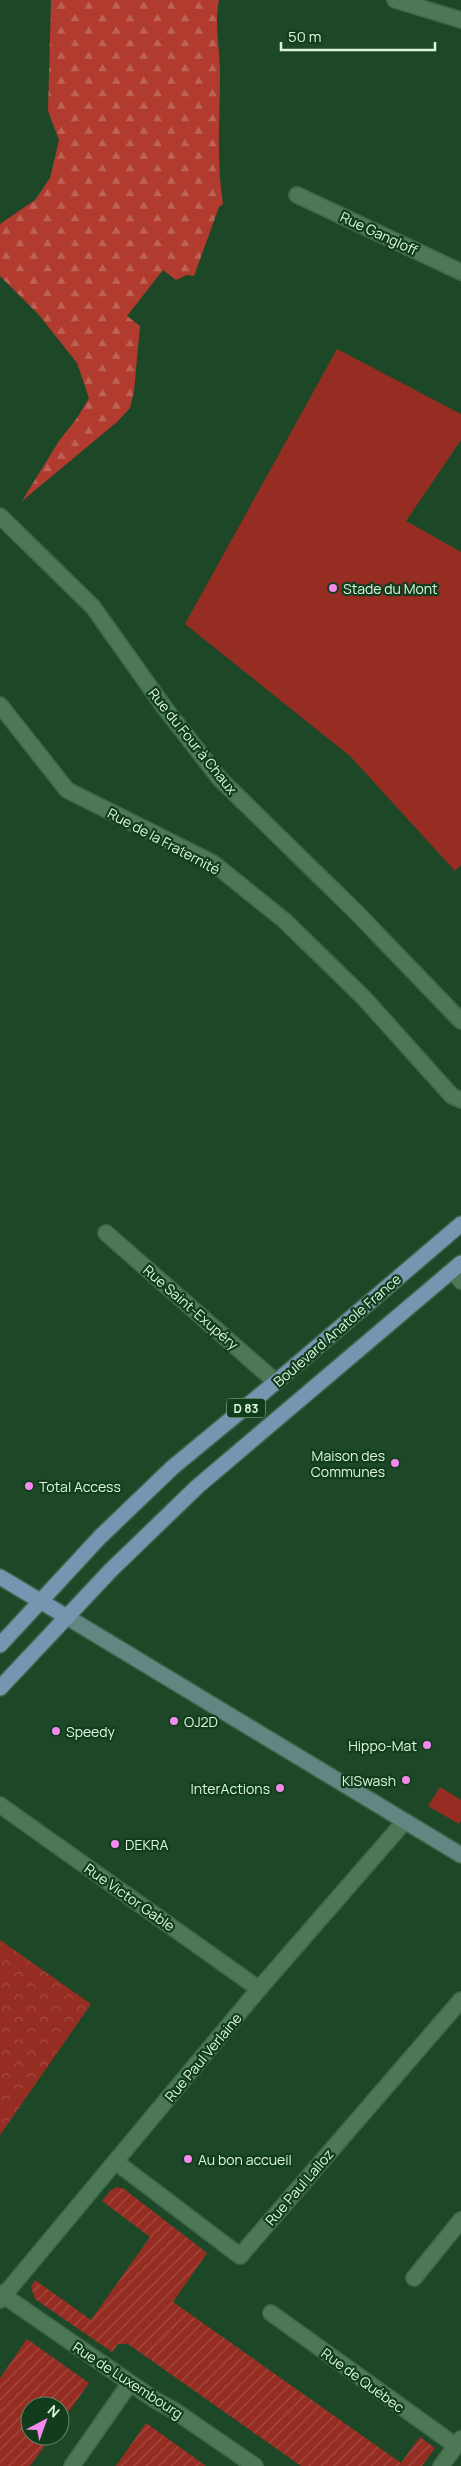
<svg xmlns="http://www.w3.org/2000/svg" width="461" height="2466" font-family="Manrope,sans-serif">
	<defs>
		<pattern id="forest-firs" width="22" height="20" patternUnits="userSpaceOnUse" patternTransform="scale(1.25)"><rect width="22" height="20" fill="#b03b2e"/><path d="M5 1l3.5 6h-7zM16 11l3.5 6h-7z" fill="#be6256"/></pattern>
		<pattern id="park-crowns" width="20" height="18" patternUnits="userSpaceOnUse" patternTransform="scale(1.25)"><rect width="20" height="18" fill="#962d22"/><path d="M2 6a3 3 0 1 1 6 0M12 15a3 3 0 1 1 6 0" fill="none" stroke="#a44c42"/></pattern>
		<pattern id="garden-furrows" width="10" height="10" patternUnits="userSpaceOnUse" patternTransform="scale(1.25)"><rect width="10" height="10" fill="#962d22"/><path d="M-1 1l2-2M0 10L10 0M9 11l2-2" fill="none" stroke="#a44c42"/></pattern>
	</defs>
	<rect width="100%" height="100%" fill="#1d4827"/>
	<g fill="#962d22">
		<polygon points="337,349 461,414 461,440 406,521 461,552 461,865 455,871 350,756 185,624"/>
		<polygon points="440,1787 461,1800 461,1821 459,1824 428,1806"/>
	</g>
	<path fill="url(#forest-firs)" d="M51,0H219C214,24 220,49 220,73C220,117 216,161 223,204L219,207L194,276L187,275L176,280L163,270L127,316L140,326L134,391L130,408L117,422L22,501L59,441L77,418L89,398L77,363L39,315L0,276V224L35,200L50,178L59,140L48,111Z"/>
	<polygon fill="url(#park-crowns)" points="0,1940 91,2004 0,2135"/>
	<g fill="url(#garden-furrows)">
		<polygon points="117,2187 124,2189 207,2253 173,2302 401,2463 420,2437 435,2448 422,2466 301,2466 128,2344 118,2344 112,2352 35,2299 31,2287 35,2280 91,2320 150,2237 102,2201 111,2190"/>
		<polygon points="27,2339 89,2383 60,2424 60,2406 30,2406 30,2436 52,2436 30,2466 0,2466 0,2378"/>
		<polygon points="146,2423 206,2466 116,2466"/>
	</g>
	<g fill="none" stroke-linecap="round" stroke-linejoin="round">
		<defs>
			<g id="street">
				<polyline points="395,0 461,20"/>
				<polyline points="297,195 461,272"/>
				<polyline points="0,516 93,607 164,707 220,779 356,912 461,1021"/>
				<polyline points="0,705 67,790 213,863 285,921 364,998 452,1096 461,1100"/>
				<polyline points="106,1233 276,1382"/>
				<polyline points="453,1270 461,1281"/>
				<polyline points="0,1805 259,1989"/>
				<polyline points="116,2162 240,2256 461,2000"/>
				<polyline points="414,2278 461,2220"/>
				<polyline points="0,2293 155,2400 175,2411 255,2466"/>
				<polyline points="0,2300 259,1989 405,1821"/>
				<polyline points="271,2313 456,2446"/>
				<polyline points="72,2466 130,2383"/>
				<polyline points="441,2466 461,2439"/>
			</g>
			<polyline id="secondary" points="67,1617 461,1855"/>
			<g id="primary">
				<polyline points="0,1577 67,1617"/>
				<polyline points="0,1645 100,1537 173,1467 276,1382 461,1224"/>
				<polyline points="0,1688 111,1570 198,1486 461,1263"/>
			</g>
		</defs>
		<use href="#street" stroke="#3e6549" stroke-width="18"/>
		<use href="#secondary" stroke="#3e6549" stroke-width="18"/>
		<use href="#primary" stroke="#3e6549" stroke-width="18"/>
		<use href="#street" stroke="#4c7855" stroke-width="15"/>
		<use href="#secondary" stroke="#618783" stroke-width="15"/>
		<use href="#primary" stroke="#7595b1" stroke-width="15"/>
	</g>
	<g fill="#f589ee" stroke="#113d1d" stroke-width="2">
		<circle cx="333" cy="588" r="5"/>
		<circle cx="395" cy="1463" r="5"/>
		<circle cx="29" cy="1486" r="5"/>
		<circle cx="174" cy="1721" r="5"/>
		<circle cx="56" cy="1731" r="5"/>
		<circle cx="427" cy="1745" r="5"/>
		<circle cx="406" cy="1780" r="5"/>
		<circle cx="280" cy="1788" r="5"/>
		<circle cx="115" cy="1844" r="5"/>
		<circle cx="188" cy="2159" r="5"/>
	</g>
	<g text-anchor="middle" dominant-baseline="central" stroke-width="4.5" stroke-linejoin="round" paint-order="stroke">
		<rect fill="#113d1d" stroke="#a0bea6" stroke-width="1" x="227" y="1398.5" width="38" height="19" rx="4"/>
		<g font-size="12" font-weight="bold" fill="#ddf5e0">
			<text x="246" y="1408">D 83</text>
		</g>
		<g font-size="14" fill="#ddf5e0" stroke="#113d1d">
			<text transform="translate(379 233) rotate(25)">Rue Gangloff</text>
			<text transform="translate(193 741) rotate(51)">Rue du Four à Chaux</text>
			<text transform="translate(164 841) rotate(28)">Rue de la Fraternité</text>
			<text transform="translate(191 1307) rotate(41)">Rue Saint-Exupéry</text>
			<text transform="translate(337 1330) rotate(-41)">Boulevard Anatole France</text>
			<text transform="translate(130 1897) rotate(35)">Rue Victor Gable</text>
			<text transform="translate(203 2057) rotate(-50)">Rue Paul Verlaine</text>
			<text transform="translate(299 2187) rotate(-49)">Rue Paul Lalloz</text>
			<text transform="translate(128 2380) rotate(33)">Rue de Luxembourg</text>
			<text transform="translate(363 2380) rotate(36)">Rue de Québec</text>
		</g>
		<g font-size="14" fill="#ddf5e0" stroke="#113d1d" text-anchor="start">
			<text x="343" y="588">Stade du Mont</text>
			<text x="385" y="1455" text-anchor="end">Maison des<tspan x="385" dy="16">Communes</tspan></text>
			<text x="39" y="1486">Total Access</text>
			<text x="184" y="1721">OJ2D</text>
			<text x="66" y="1731">Speedy</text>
			<text x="417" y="1745" text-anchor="end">Hippo-Mat</text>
			<text x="396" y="1780" text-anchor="end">KISwash</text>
			<text x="270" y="1788" text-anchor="end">InterActions</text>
			<text x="125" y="1844">DEKRA</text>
			<text x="198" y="2159">Au bon accueil</text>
		</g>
	</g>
	<g transform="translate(45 2421) rotate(41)"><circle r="24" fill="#113d1d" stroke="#63876b"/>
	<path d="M0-4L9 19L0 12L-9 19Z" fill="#f589ee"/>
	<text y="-8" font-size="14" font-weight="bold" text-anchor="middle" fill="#ddf5e0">N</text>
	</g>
	<path d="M281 42v8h154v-8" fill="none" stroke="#ddf5e0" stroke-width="2.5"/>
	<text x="288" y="42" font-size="15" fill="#ddf5e0" stroke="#113d1d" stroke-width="4" paint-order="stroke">50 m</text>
</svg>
